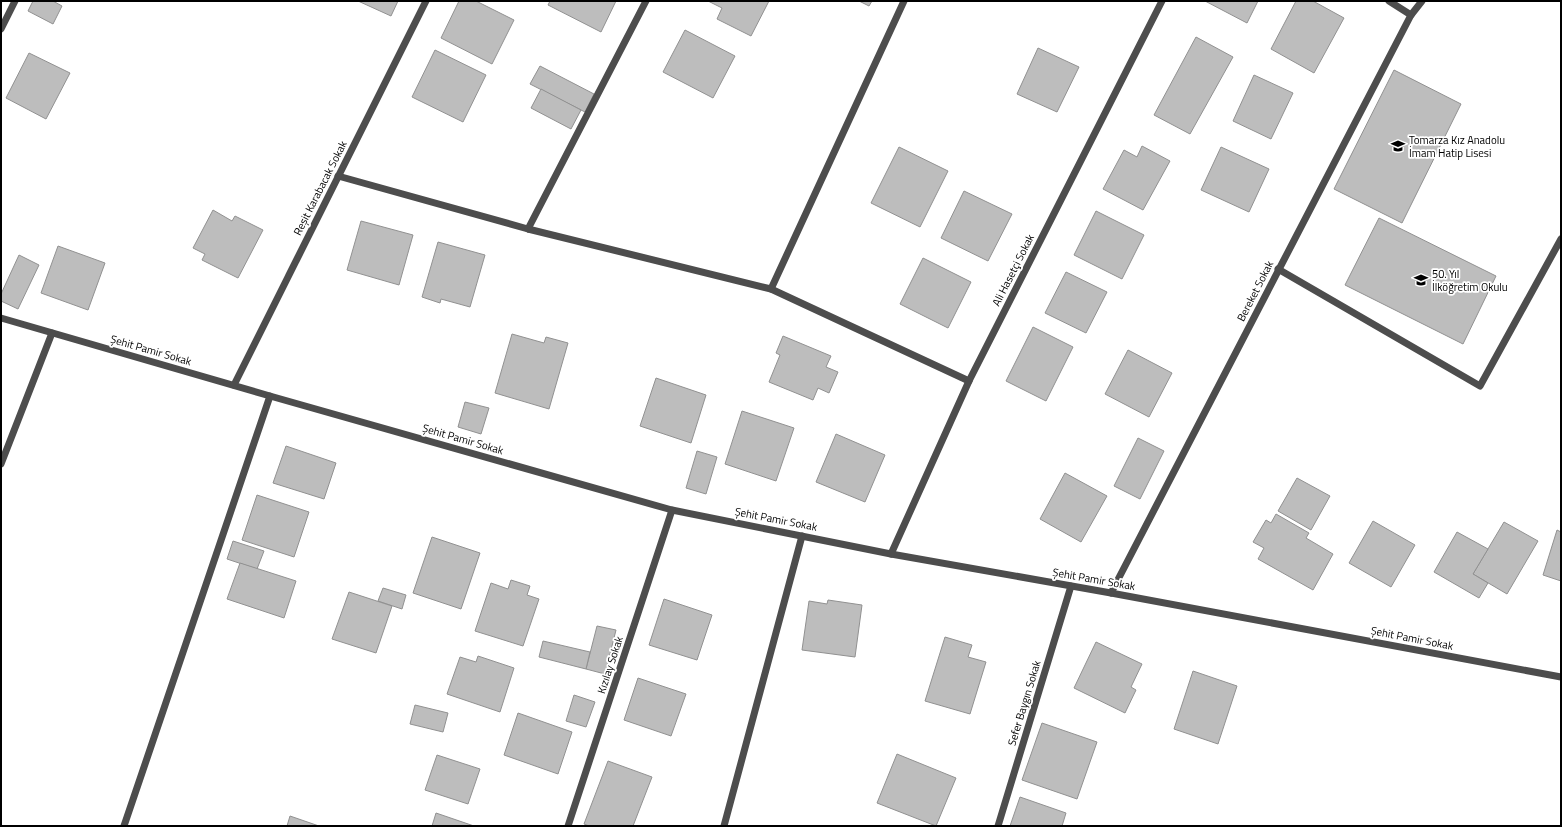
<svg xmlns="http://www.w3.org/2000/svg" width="1562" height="827" font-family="'Titillium Web',sans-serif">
	<rect width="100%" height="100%" fill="#fff"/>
	<g fill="#bdbdbd" stroke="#919191">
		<polygon points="33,1 53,1 62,6 53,24 28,11"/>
		<polygon points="358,1 398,1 391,16"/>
		<polygon points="459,1 476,1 514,20 492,64 441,38"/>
		<polygon points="550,1 616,1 601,32 548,5"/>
		<polygon points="708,1 769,1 751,36 717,19 722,8"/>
		<polygon points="859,1 872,1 869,6"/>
		<polygon points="1205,1 1258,1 1247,23"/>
		<polygon points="1296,1 1313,1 1344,18 1314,73 1271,49"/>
		<polygon points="685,30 735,56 713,98 663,72"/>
		<polygon points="1196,37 1233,57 1190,134 1154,115"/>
		<polygon points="1038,48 1079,67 1057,112 1017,94"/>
		<polygon points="435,50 486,75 463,122 412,97"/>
		<polygon points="29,53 70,73 46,119 6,98"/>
		<polygon points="540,66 594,94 585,112 530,84"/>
		<polygon points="1394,70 1461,104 1402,223 1334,189"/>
		<polygon points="1254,75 1293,93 1271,139 1233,121"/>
		<polygon points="541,89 581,110 571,129 531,108"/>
		<polygon points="1142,146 1170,161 1143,210 1103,189 1124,150 1137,157"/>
		<polygon points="899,147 948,171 920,227 871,203"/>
		<polygon points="1221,147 1269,169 1249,212 1201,190"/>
		<polygon points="964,191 1012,214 988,261 941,238"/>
		<polygon points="213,210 232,221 235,216 263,230 238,278 202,260 205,254 193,248"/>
		<polygon points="1096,211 1144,235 1122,279 1074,255"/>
		<polygon points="1379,218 1496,276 1463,344 1345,285"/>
		<polygon points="361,221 413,235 399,285 347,270"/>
		<polygon points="438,242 485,255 470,307 441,299 440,303 422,297"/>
		<polygon points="58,246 105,263 88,310 41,293"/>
		<polygon points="19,255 39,265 18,309 1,301 1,294"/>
		<polygon points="923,258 971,282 948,328 900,304"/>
		<polygon points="1066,272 1107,292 1086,333 1045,313"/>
		<polygon points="1033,327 1073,347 1046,401 1006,381"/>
		<polygon points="512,334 544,343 546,337 568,343 549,409 495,393"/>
		<polygon points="783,336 831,356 826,367 838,372 829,393 818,388 813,400 769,382 780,355 776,353"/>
		<polygon points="1128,350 1172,373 1149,417 1105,394"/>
		<polygon points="656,378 706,395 691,443 640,426"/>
		<polygon points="465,402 489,408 481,434 458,427"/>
		<polygon points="742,411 794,428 776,481 725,464"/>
		<polygon points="836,434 885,455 865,502 816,482"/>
		<polygon points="1138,438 1164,451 1140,499 1114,486"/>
		<polygon points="286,446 336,463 324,499 273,483"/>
		<polygon points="697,451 717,457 706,494 686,488"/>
		<polygon points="1065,473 1107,496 1081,542 1040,519"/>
		<polygon points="1297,478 1330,496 1311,530 1278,511"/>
		<polygon points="257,495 309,512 294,557 242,540"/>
		<polygon points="1276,514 1309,533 1306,538 1333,554 1313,590 1258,559 1264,548 1253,542 1266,520 1271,523"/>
		<polygon points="1373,521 1415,545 1391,587 1349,563"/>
		<polygon points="1504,522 1538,541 1507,594 1473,574"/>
		<polygon points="1557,530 1561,532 1561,581 1543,575"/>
		<polygon points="1457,532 1488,549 1473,574 1488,583 1479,598 1434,572"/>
		<polygon points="432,537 480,553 461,609 413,593"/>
		<polygon points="233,541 264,551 257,569 227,559"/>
		<polygon points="240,563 296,581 284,618 227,599"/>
		<polygon points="511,580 530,586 527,595 539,599 523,646 475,631 491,583 508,589"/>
		<polygon points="383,588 406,595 402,609 378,601"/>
		<polygon points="349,592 392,606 376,653 332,639"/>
		<polygon points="664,599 712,615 697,660 649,645"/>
		<polygon points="828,600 862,605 855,657 802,650 809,601 827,604"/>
		<polygon points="597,626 616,630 605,674 586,669"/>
		<polygon points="945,637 972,645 968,657 986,662 970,714 925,701"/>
		<polygon points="543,641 590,652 586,669 539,657"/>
		<polygon points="1096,642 1142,664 1131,687 1136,690 1125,713 1074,688"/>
		<polygon points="478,656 514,668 500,712 447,694 460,657 476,662"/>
		<polygon points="1193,671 1237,686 1218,744 1174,729"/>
		<polygon points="638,678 686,694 671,736 624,720"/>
		<polygon points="574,695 595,702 586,727 566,721"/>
		<polygon points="415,705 448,713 443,732 410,724"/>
		<polygon points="518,713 572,732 558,774 504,755"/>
		<polygon points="1042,723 1097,742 1077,799 1022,780"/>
		<polygon points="897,754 956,778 936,826 877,803"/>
		<polygon points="437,755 480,769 468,804 425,790"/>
		<polygon points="608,761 652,777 633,826 589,826 584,824"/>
		<polygon points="1020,797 1066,813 1062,826 1010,826"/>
		<polygon points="436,813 474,826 432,826"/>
		<polygon points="290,816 319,826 287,826"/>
	</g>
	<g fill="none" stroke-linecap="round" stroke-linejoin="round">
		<g stroke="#4d4d4d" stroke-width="7">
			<polyline points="1389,1 1411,15"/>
			<polyline points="1,29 15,1"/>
			<polyline points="338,176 528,229 771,289 969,381"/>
			<polyline points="528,229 646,1"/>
			<polyline points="1278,269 1480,386 1561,239"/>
			<polyline points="771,289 904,1"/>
			<polyline points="1,318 270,396 672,510 891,554 1111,593 1561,677"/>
			<polyline points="234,385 426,1"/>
			<polyline points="1,464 52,333"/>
			<polyline points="891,554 969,381 1162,1"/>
			<polyline points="1111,593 1411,15 1422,1"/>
			<polyline points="124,826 270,396"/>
			<polyline points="568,826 672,510"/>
			<polyline points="724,826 802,536"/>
			<polyline points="998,826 1071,586"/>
		</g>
	</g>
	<defs>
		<symbol id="school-bare" viewBox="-9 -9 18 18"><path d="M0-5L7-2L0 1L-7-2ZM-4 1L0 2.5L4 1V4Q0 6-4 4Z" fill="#000" stroke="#fff" stroke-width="2.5" paint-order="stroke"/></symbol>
	</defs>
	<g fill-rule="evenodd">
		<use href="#school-bare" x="1388" y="136" width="20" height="20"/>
		<use href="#school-bare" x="1411" y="270" width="20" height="20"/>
	</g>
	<g text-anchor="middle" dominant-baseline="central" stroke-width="3.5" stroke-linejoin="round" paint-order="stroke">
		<g font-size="11" fill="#000" stroke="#fff" text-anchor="start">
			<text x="1409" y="140">Tomarza Kız Anadolu<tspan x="1409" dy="13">İmam Hatip Lisesi</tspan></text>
			<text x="1432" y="274">50. Yıl<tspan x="1432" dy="13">İlköğretim Okulu</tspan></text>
		</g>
		<g font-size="11" fill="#000" stroke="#fff">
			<text transform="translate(320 188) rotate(-63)">Reşit Karabacak Sokak</text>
			<text transform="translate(1013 270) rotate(-63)">Ali Hasetçi Sokak</text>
			<text transform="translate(1255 291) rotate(-63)">Bereket Sokak</text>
			<text transform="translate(151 350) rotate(16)">Şehit Pamir Sokak</text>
			<text transform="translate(463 439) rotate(16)">Şehit Pamir Sokak</text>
			<text transform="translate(776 519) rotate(11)">Şehit Pamir Sokak</text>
			<text transform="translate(1094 579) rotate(10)">Şehit Pamir Sokak</text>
			<text transform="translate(1412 638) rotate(11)">Şehit Pamir Sokak</text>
			<text transform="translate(610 665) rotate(-72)">Kızılay Sokak</text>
			<text transform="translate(1024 703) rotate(-73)">Sefer Baygın Sokak</text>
		</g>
	</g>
	<rect width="1562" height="827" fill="none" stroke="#000000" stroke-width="4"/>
</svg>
